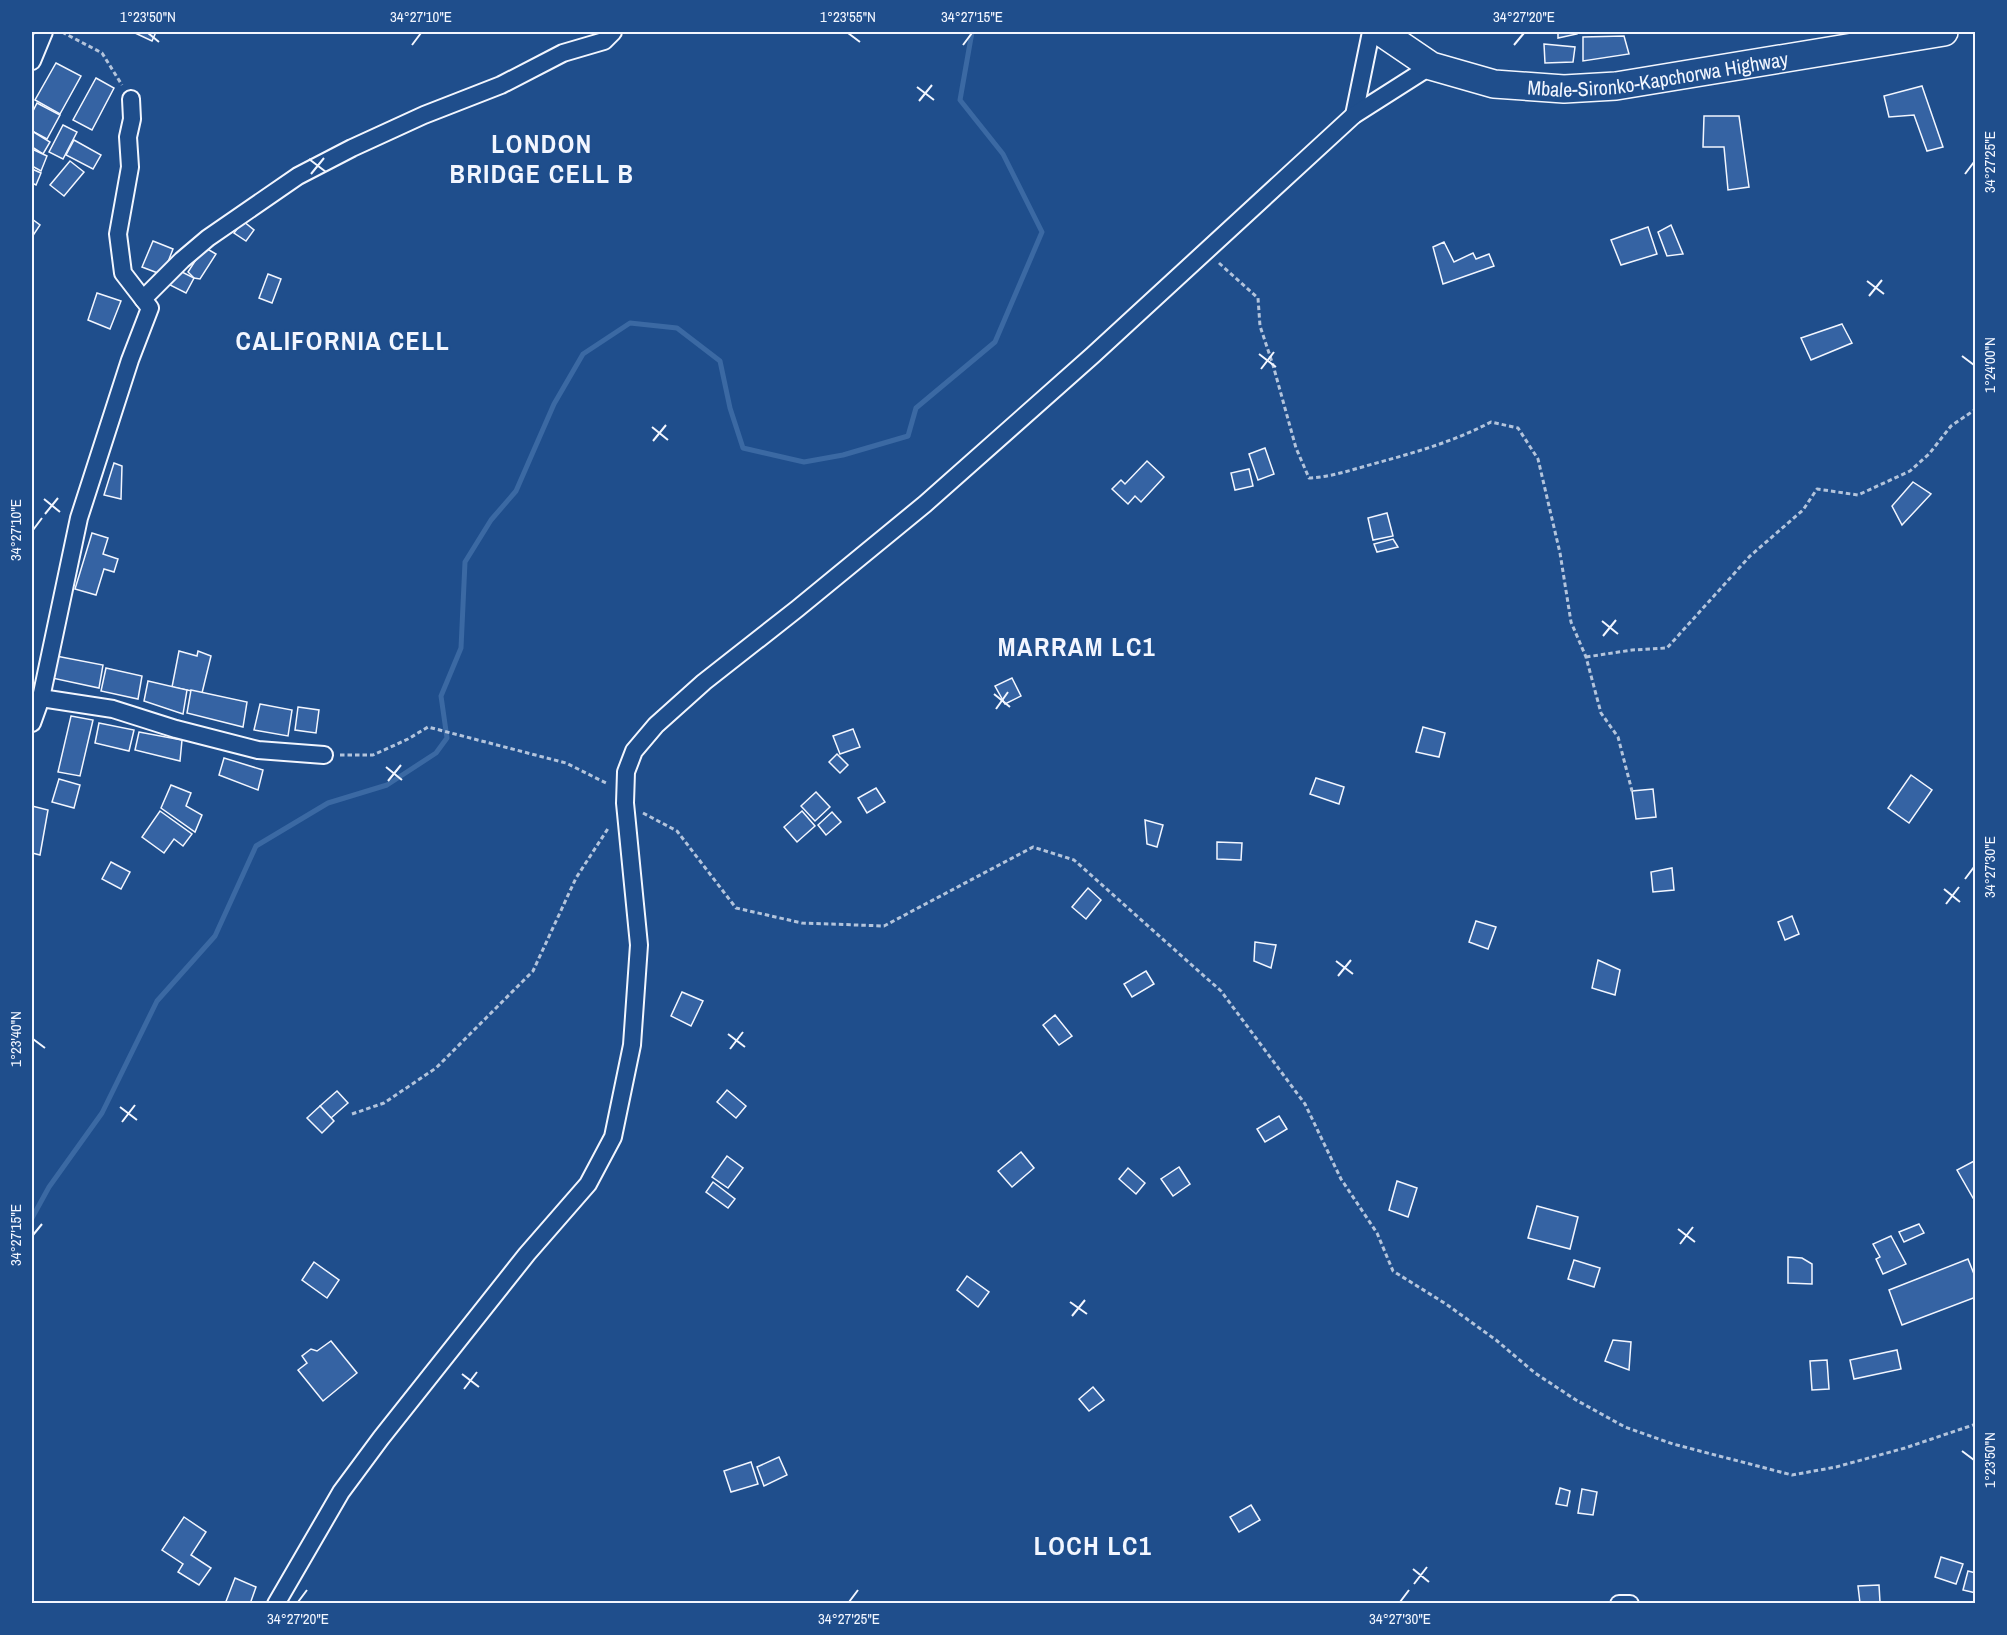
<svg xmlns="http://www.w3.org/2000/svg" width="2007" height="1635" font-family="'Archivo Narrow',sans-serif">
	<rect width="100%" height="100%" fill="#1f4e8c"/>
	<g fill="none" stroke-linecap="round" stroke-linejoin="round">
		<polyline stroke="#3b69a3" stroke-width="5" points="32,1218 49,1187 102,1113 157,1001 215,936 256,846 328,803 387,785 436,753 447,738 441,696 461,648 465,562 491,520 516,491 554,404 583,354 630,323 677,328 720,361 730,408 743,448 804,462 843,455 908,436 916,408 995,342 1042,232 1003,154 960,100 972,32"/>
	</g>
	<g fill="#3563a3" stroke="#f2f6ff" stroke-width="1.5">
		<polygon points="133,32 156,32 152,41"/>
		<polygon points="1558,32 1577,32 1577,34 1558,38"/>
		<polygon points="1624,36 1629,54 1583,61 1583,37"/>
		<polygon points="1544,44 1575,47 1573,62 1545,63"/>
		<polygon points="56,63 81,76 60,114 35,100"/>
		<polygon points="96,78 114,88 92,130 73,120"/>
		<polygon points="1922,86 1943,147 1927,151 1914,115 1889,117 1884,96"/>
		<polygon points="37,103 60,115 47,139 32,131 32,113"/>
		<polygon points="1704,116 1739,116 1749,187 1728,190 1724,147 1703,147"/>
		<polygon points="63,125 77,132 63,159 49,152"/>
		<polygon points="32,131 50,142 43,154 32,147"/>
		<polygon points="74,140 101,155 93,169 66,155"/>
		<polygon points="32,149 47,156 41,171 32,166"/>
		<polygon points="70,161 84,172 64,196 50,185"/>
		<polygon points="32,169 41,173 36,185 32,183"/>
		<polygon points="32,219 40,225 32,237"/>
		<polygon points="243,221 254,230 246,241 234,233"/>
		<polygon points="1671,225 1683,254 1667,256 1658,232"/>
		<polygon points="1648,227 1657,254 1621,265 1611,240"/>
		<polygon points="153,241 173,249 163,275 142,267"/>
		<polygon points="1444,242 1454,262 1473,253 1476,259 1489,254 1494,266 1443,284 1433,247"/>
		<polygon points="204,247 216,254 200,279 194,278 188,272"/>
		<polygon points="178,270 194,278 186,293 170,285"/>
		<polygon points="268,274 281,279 272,303 259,298"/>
		<polygon points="97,293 121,301 110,329 88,320"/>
		<polygon points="1842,324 1852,343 1811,360 1801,338"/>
		<polygon points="1265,448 1274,474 1258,480 1249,454"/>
		<polygon points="1147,461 1164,477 1141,502 1135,496 1128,504 1112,489 1121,480 1125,484"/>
		<polygon points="114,463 122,466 121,499 104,495"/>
		<polygon points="1249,469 1253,486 1235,490 1231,473"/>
		<polygon points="1913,482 1931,494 1902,525 1892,506"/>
		<polygon points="1387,513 1393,536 1373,540 1368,518"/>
		<polygon points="92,533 108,538 103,554 118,559 114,572 104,569 96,595 75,589"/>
		<polygon points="1393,539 1398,547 1377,552 1374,544"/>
		<polygon points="179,651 197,656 198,651 211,656 202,693 172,687"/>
		<polygon points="56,656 103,665 99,688 52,678"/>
		<polygon points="106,668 142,676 138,699 101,691"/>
		<polygon points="1012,678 1021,696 1005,704 995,686"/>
		<polygon points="148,681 187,690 183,714 144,701"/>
		<polygon points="191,690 247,702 243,727 187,713"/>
		<polygon points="260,704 292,710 288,736 254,730"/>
		<polygon points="298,707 319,710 316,733 295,730"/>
		<polygon points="71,716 93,720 80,776 58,772"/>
		<polygon points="99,723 134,730 129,751 95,743"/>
		<polygon points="1423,727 1445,733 1439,757 1416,752"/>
		<polygon points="853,729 860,747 840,754 833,736"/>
		<polygon points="139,732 182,740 180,761 135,750"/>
		<polygon points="837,754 848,765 840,773 829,762"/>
		<polygon points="224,758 263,770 258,790 219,775"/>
		<polygon points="1911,775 1932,790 1909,823 1888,808"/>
		<polygon points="1316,778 1344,787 1339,804 1310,794"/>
		<polygon points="59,779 80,785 74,808 52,802"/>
		<polygon points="171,785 191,793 186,806 202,815 195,832 161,808"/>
		<polygon points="876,788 885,802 867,813 858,798"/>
		<polygon points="1653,789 1656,817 1636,819 1632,791"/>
		<polygon points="816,792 830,807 815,821 801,806"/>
		<polygon points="32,806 48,810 40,855 32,853"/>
		<polygon points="160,811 192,834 183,846 174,839 164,853 142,837"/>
		<polygon points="802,811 815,826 797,842 784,827"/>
		<polygon points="832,812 841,822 826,835 818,825"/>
		<polygon points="1145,820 1163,825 1157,847 1147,844"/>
		<polygon points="1217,842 1242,843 1241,860 1217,859"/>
		<polygon points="111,862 130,872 121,889 102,879"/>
		<polygon points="1672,868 1674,890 1653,892 1651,872"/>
		<polygon points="1088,888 1101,900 1086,919 1072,907"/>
		<polygon points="1792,916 1799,934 1785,940 1778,922"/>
		<polygon points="1476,921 1496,927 1488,949 1469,942"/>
		<polygon points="1255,942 1276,945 1271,968 1254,961"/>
		<polygon points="1598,960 1620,970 1615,995 1592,988"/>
		<polygon points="1146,971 1154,984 1132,997 1124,984"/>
		<polygon points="682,992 703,1001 691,1026 671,1016"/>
		<polygon points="1055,1015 1072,1036 1059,1045 1043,1025"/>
		<polygon points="727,1090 746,1106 736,1118 717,1102"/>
		<polygon points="337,1091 348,1103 331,1118 320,1106"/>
		<polygon points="320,1106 334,1121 322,1133 307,1118"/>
		<polygon points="1279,1116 1287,1129 1265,1142 1257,1129"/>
		<polygon points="1021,1152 1034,1168 1012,1187 998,1171"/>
		<polygon points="727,1156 743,1168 728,1188 712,1177"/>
		<polygon points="1976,1160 1976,1196 1973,1198 1957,1170"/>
		<polygon points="1179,1167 1190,1184 1173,1196 1161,1179"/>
		<polygon points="1128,1168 1145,1183 1136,1194 1119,1179"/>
		<polygon points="1397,1181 1417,1188 1408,1217 1389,1210"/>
		<polygon points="713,1182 735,1199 728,1208 706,1192"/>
		<polygon points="1537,1206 1578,1217 1570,1249 1528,1238"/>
		<polygon points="1919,1224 1924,1233 1904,1242 1899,1232"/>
		<polygon points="1891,1236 1906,1264 1883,1274 1876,1259 1880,1257 1873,1244"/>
		<polygon points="1788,1257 1802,1258 1812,1264 1812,1284 1788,1283"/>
		<polygon points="1968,1259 1976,1279 1976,1297 1902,1325 1889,1290"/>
		<polygon points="1574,1260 1600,1268 1594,1287 1568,1279"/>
		<polygon points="314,1262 339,1280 327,1298 302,1280"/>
		<polygon points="967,1276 989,1292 978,1307 957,1290"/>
		<polygon points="1613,1340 1631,1342 1629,1370 1605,1361"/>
		<polygon points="331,1341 357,1373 323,1401 298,1370 307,1363 302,1356 311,1349 317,1351"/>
		<polygon points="1897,1350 1901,1369 1854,1379 1850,1360"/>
		<polygon points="1827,1360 1829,1389 1812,1390 1810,1361"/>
		<polygon points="1093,1387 1104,1400 1089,1411 1079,1399"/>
		<polygon points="779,1457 787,1475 764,1486 757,1467"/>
		<polygon points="751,1462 758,1484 731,1492 724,1471"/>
		<polygon points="1560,1488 1570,1491 1567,1506 1556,1504"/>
		<polygon points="1582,1489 1597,1492 1593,1515 1578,1513"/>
		<polygon points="1251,1505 1260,1520 1239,1532 1230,1517"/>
		<polygon points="184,1517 206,1532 191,1555 211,1568 199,1585 178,1572 183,1564 162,1550"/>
		<polygon points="1941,1557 1963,1564 1956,1584 1935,1577"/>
		<polygon points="1968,1571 1976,1573 1976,1593 1963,1590"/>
		<polygon points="235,1578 256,1587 250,1604 225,1604"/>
		<polygon points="1879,1585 1880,1602 1860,1603 1858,1586"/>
	</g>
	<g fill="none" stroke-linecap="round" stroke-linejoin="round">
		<defs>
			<g id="street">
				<polyline points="32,61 44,32"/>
				<polyline points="1354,115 1371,32"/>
				<polyline points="143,299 182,260 208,238 298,176 352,148 424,115 501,85 563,53 604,41 613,32"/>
				<polyline points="41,698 113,709 176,729 258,750 324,755"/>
				<polyline points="32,723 41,698 79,518 130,360 150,308 123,273 118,234 130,167 128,137 132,119 131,99"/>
				<polyline points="276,1604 341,1492 381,1438 527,1254 588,1184 613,1137 632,1045 639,945 625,803 626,772 634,751 656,725 704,682 797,609 925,504 1093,355 1354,115 1431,66"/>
				<polyline points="1619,1604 1630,1604"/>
			</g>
			<g id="primary">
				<path id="s1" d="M1381,32L1431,66L1494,84L1564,89L1616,86L1944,32"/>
			</g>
		</defs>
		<use href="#street" stroke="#f2f6ff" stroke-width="20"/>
		<use href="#primary" stroke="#f2f6ff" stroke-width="30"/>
		<g stroke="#b3c4dc" stroke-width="3" stroke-dasharray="4.5 3" stroke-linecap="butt">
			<polyline points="62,32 102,53 122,85"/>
			<path d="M1219,263L1258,298L1260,326L1273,365L1296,448L1309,478C1331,477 1351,470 1373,464C1413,453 1453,442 1491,422L1518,428L1538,459L1560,553L1571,622L1586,657L1601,713L1618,737L1632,791"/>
			<polyline points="1586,657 1632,650 1667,648 1750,556 1803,510 1817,489 1858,495 1910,471 1929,454 1951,426 1976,409"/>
			<polyline points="340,755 373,755 408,739 428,727 566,763 608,784"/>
			<polyline points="643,813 677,831 736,908 802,923 884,926 1033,847 1074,860 1221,991 1305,1104 1341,1179 1377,1233 1393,1271 1446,1304 1496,1340 1535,1373 1576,1400 1625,1427 1673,1444 1792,1475 1836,1467 1905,1448 1976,1424"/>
			<polyline points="352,1114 384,1103 436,1068 533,971 576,878 609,827"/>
		</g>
		<use href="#street" stroke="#1f4e8c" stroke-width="16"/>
		<use href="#primary" stroke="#1f4e8c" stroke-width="27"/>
	</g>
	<path fill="none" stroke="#f2f6ff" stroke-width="2" d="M148,33L159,42M848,33L860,42M412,45L421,33M963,45L972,33M1514,45L1524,33M917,87L934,100M919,101L932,85M309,159L326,172M311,174L324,158M1965,174L1974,162M1867,281L1884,294M1869,296L1882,280M1259,354L1276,367M1962,356L1974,365M1261,369L1274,352M652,427L668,440M653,441L666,425M44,499L60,512M45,514L58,498M33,530L42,518M1602,621L1618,634M1603,636L1616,620M994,694L1010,707M996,709L1008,692M386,767L402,780M388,781L401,765M1965,879L1974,867M1944,889L1960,902M1946,904L1959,887M1336,961L1353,974M1338,976L1351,960M728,1034L745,1047M33,1039L45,1048M730,1049L743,1032M120,1107L137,1120M122,1122L135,1105M1678,1229L1695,1242M33,1235L42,1224M1680,1244L1693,1227M1070,1302L1087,1314M1072,1316L1085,1300M462,1374L479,1387M464,1389L477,1372M1962,1451L1974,1460M1413,1569L1429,1582M1414,1584L1427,1567M298,1602L307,1590M849,1602L858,1590M1400,1602L1409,1590"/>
	<g text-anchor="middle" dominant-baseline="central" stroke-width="4.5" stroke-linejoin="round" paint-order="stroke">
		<g font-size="20" fill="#f2f6ff" stroke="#1f4e8c">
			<text stroke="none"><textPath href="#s1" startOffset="291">Mbale-Sironko-Kapchorwa Highway</textPath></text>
		</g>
		<g font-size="26" font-weight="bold" letter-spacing="1.5" fill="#f2f6ff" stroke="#1f4e8c">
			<text x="542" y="143">LONDON<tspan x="542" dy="30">BRIDGE CELL B</tspan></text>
			<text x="343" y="340">CALIFORNIA CELL</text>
			<text x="1077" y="646">MARRAM LC1</text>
			<text x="1093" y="1545">LOCH LC1</text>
		</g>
	</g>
	<rect width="2007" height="1635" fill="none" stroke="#1f4e8c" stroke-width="66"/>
	<rect x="33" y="33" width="1941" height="1569" fill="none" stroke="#f2f6ff" stroke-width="2"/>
	<g font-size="15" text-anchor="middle" fill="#f2f6ff">
		<text x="148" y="22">1°23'50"N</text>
		<text x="421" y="22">34°27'10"E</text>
		<text x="848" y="22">1°23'55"N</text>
		<text x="972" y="22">34°27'15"E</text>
		<text x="1524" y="22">34°27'20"E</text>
		<text transform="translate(1990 162) rotate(-90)" y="5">34°27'25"E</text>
		<text transform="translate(1990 365) rotate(-90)" y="5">1°24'00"N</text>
		<text transform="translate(16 530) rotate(-90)" y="5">34°27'10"E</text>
		<text transform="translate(1990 867) rotate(-90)" y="5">34°27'30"E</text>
		<text transform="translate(16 1039) rotate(-90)" y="5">1°23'40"N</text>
		<text transform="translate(16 1235) rotate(-90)" y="5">34°27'15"E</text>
		<text transform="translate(1990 1460) rotate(-90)" y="5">1°23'50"N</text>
		<text x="298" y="1624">34°27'20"E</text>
		<text x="849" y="1624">34°27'25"E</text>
		<text x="1400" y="1624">34°27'30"E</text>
	</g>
</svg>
